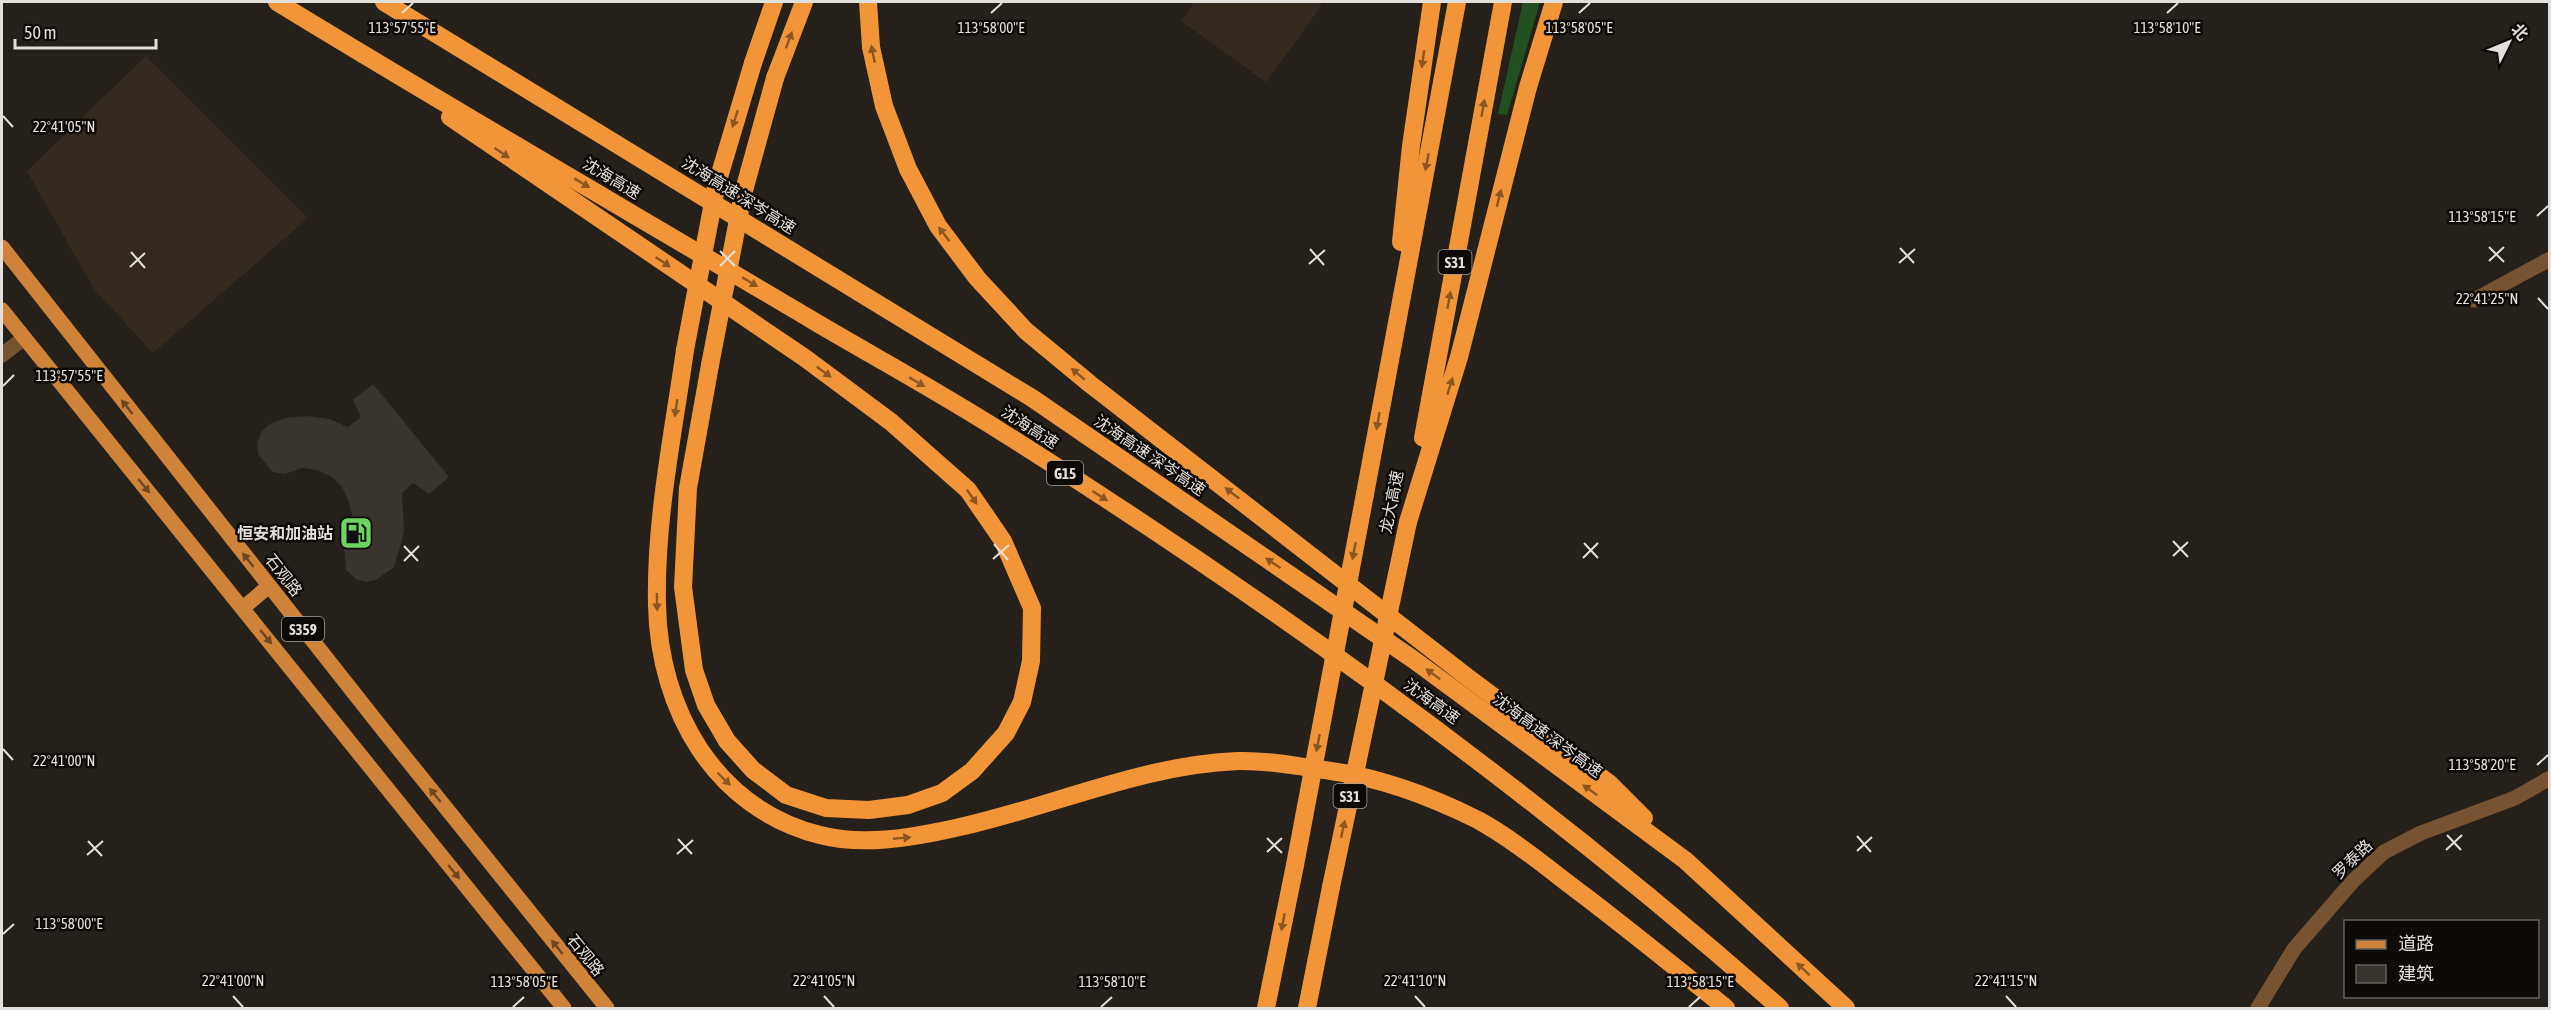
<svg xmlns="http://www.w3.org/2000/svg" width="2551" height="1010" font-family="'Asap Condensed','Noto Sans SC',sans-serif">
	<rect width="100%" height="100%" fill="#26201a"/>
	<g fill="#34291f">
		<polygon points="1190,2 1317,2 1322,5 1266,82 1181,21 1193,4"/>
		<polygon points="146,56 308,218 153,353 94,289 27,171"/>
	</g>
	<polygon fill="#225021" points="1523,2 1540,2 1507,115 1498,114"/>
	<polygon fill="#3a342e" points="373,384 449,477 429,494 413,483 402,493 404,532 394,567 376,580 366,582 356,579 346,570 344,545 353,518 349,502 342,487 332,477 317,470 302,468 285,474 273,472 258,454 257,443 262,431 270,424 285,418 308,416 329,419 348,427 361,417 353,400"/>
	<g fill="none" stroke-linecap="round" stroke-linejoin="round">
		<g stroke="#785332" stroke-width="15">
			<polyline points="2474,300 2550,259"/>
			<polyline points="2,355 24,338"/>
			<polyline points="2258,1008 2294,949 2353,881 2384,852 2421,833 2515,798 2550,778"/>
		</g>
		<g stroke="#cf8339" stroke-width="15">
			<polyline points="2,247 384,731 607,1008"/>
			<polyline points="2,310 564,1008"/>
			<polyline points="243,608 269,586"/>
		</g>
		<g stroke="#f29538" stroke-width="18">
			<path d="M277,2C455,111 637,216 817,323C880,360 944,395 1005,434C1278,606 1538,795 1780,1008"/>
			<polyline points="384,2 1032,398 1414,660 1685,860 1846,1008"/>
			<polyline points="868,2 871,47 884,106 908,169 938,226 977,278 1026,331 1090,384 1466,676 1610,784 1644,818"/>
			<polyline points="753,63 774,2"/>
			<polyline points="775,78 804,2"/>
			<polyline points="450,117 805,358 891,422 968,490 1003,541 1032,608 1031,661 1022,702 1006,733 972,771 942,793 908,805 869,810 826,808 786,795 753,770 727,741 706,705 694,670 683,587 688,488 710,365"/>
			<polyline points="1401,242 1411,146 1432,2"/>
			<path d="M685,350C673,435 655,520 657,605C659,709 714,808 820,835C862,846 909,838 951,829C1048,809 1138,765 1238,761C1268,760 1302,767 1331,771C1382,778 1432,797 1478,820C1516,841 1551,871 1586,897C1633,933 1680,971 1726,1008"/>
			<polyline points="1423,438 1503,2"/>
			<polyline points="1365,494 1457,2"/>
			<polyline points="1408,522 1459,357 1528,87 1554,2"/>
			<polyline points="1266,1008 1295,865"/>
			<polyline points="1307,1008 1331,887"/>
		</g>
		<g stroke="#f29538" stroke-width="18">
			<polyline points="685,350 716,187 753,63"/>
			<polyline points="710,365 743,194 775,78"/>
			<polyline points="1295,865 1365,494"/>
			<polyline points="1331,887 1408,522"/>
		</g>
	</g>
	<defs><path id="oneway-solid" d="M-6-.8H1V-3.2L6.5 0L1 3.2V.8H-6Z" transform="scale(1.5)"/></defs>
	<g fill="#8b5622">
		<use href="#oneway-solid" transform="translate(789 40) rotate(-70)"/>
		<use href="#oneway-solid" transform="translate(873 54) rotate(-101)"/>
		<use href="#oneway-solid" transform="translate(1423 59) rotate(98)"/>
		<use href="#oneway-solid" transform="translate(1483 108) rotate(-80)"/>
		<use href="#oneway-solid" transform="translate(735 119) rotate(108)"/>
		<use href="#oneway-solid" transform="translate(502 153) rotate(34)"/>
		<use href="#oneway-solid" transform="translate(1427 162) rotate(101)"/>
		<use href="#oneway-solid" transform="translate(582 183) rotate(31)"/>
		<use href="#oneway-solid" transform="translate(1499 198) rotate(-76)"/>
		<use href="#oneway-solid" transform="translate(944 234) rotate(-127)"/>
		<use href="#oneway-solid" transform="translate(663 262) rotate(34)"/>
		<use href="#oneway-solid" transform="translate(750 282) rotate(31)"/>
		<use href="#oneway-solid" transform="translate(1449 300) rotate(-80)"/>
		<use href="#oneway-solid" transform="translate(824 372) rotate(36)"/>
		<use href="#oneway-solid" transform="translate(1078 374) rotate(-140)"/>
		<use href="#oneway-solid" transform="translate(917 382) rotate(31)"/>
		<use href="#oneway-solid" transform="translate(1450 386) rotate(-73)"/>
		<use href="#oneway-solid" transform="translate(676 408) rotate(98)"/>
		<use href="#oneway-solid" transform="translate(1378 421) rotate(100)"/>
		<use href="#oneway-solid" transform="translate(1232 493) rotate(-142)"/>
		<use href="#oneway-solid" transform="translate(1100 496) rotate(33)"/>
		<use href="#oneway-solid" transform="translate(972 497) rotate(55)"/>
		<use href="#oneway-solid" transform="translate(1354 551) rotate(101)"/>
		<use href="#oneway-solid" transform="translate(1273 563) rotate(-146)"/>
		<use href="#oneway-solid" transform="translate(657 602) rotate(89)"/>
		<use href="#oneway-solid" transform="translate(1433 674) rotate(-144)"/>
		<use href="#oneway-solid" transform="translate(1318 743) rotate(101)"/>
		<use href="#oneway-solid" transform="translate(724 779) rotate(44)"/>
		<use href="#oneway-solid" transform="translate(1590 790) rotate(-144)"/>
		<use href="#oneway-solid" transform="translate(1343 829) rotate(-78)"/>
		<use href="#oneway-solid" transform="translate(902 838) rotate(-5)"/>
		<use href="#oneway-solid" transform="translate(1283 922) rotate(101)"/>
		<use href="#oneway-solid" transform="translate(1803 969) rotate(-137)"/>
	</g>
	<g fill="#6e4620">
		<use href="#oneway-solid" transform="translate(127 407) rotate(-128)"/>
		<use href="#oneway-solid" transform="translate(144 486) rotate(51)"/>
		<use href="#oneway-solid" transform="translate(248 560) rotate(-128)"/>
		<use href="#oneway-solid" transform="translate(266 637) rotate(51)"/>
		<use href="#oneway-solid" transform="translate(435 795) rotate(-129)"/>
		<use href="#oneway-solid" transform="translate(454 872) rotate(51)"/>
		<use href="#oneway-solid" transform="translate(557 947) rotate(-129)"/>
	</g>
	<path fill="none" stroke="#e3dfdb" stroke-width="2" d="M402,13L413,3M991,13L1002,3M1579,13L1590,3M2167,13L2178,3M3,116L13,127M2537,216L2548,206M2489,247L2504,262M1900,248L1914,263M1310,249L1324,265M720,251L735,266M131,252L145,268M2489,261L2504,247M1899,263L1915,249M1309,264L1325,250M720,266L735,251M130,267L145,253M2538,298L2548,309M3,386L14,375M2173,541L2188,557M1584,543L1598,558M994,544L1008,560M404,546L418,561M2173,556L2188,542M1583,558L1598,543M993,559L1009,545M404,561L419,546M3,749L13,760M2537,765L2548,755M2447,835L2461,850M1857,836L1871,852M1267,838L1282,853M678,839L692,854M88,841L102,856M2446,850L2462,835M1857,851L1872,837M1267,852L1282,838M677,854L693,840M87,855L103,841M3,934L14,924M233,996L243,1007M824,996L834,1007M1415,996L1425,1007M2006,996L2016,1007M513,1007L524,997M1101,1007L1112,997M1689,1007L1700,997"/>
	<defs>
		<symbol id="fuel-square" viewBox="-11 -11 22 22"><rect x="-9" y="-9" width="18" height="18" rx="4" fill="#6ed361" stroke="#0d0a08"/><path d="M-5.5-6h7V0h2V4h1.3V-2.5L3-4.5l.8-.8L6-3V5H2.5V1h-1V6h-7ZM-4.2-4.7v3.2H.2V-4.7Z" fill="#111"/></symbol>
	</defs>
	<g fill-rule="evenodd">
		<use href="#fuel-square" x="337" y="514" width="38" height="38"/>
	</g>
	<g text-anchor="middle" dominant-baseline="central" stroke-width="5" stroke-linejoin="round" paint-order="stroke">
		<g fill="#0d0a08" stroke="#a39f9c" stroke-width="1.5">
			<rect x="1438.5" y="250" width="33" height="24" rx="4.5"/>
			<rect x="1047" y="461" width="36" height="24" rx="4.5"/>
			<rect x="282" y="617" width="42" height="24" rx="4.5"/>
			<rect x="1333.5" y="784" width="33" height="24" rx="4.5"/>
		</g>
		<g font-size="15" font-weight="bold" fill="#e3dfdb">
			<text x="1455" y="262">S31</text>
			<text x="1065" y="473">G15</text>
			<text x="303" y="629">S359</text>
			<text x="1350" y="796">S31</text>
		</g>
		<g font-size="16" fill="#e3dfdb" stroke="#0d0a08">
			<text transform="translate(612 178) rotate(31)">沈海高速</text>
			<text transform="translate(739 195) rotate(32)">沈海高速 深岑高速</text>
			<text transform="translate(1030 427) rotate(33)">沈海高速</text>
			<text transform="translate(1150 455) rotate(34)">沈海高速 深岑高速</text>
			<text transform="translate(1391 502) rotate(-79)">龙大高速</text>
			<text transform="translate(284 575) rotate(52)">石观路</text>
			<text transform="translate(1432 701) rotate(36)">沈海高速</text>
			<text transform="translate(1548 735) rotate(36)">沈海高速 深岑高速</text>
			<text transform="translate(2352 859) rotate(-44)">罗泰路</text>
			<text transform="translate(586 955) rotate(51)">石观路</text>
		</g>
		<g font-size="16" font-weight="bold" fill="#e3dfdb" stroke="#0d0a08" text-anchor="end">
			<text x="333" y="533">恒安和加油站</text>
		</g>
	</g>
	<g font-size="15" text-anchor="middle" fill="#e3dfdb" stroke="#0d0a08" stroke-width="5" stroke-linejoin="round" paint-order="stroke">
		<text x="402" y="33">113°57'55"E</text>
		<text x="991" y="33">113°58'00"E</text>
		<text x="1579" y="33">113°58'05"E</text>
		<text x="2167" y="33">113°58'10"E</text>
		<text x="64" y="132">22°41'05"N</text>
		<text x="2482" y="222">113°58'15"E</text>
		<text x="2487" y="304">22°41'25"N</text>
		<text x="69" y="381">113°57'55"E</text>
		<text x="64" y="766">22°41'00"N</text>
		<text x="2482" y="770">113°58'20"E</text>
		<text x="69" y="929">113°58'00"E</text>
		<text x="233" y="986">22°41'00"N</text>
		<text x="824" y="986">22°41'05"N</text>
		<text x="1415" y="986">22°41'10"N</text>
		<text x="2006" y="986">22°41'15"N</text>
		<text x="524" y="987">113°58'05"E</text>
		<text x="1112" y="987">113°58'10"E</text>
		<text x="1700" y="987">113°58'15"E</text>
	</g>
	<rect width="2551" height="1010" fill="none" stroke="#e3dfdb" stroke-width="6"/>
	<rect x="2344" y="920" width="195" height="78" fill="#0d0a08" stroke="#635f5c" stroke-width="1.5"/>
	<rect x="2356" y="940" width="30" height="9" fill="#cf8339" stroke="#635f5c" stroke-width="1.5"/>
	<text x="2398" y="950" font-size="18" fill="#e3dfdb">道路</text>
	<rect x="2356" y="965" width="30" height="18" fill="#3a342e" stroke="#635f5c" stroke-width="1.5"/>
	<text x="2398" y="980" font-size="18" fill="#e3dfdb">建筑</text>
	<g transform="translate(2509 42) rotate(47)" stroke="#0d0a08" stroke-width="4.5" paint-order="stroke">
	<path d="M0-4.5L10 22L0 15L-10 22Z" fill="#e3dfdb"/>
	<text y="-9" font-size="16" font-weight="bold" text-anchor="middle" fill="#e3dfdb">北</text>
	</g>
	<path d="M15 39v9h141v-9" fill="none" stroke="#e3dfdb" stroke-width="3"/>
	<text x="24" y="39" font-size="18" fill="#e3dfdb" stroke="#0d0a08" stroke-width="4.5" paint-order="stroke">50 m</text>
</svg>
